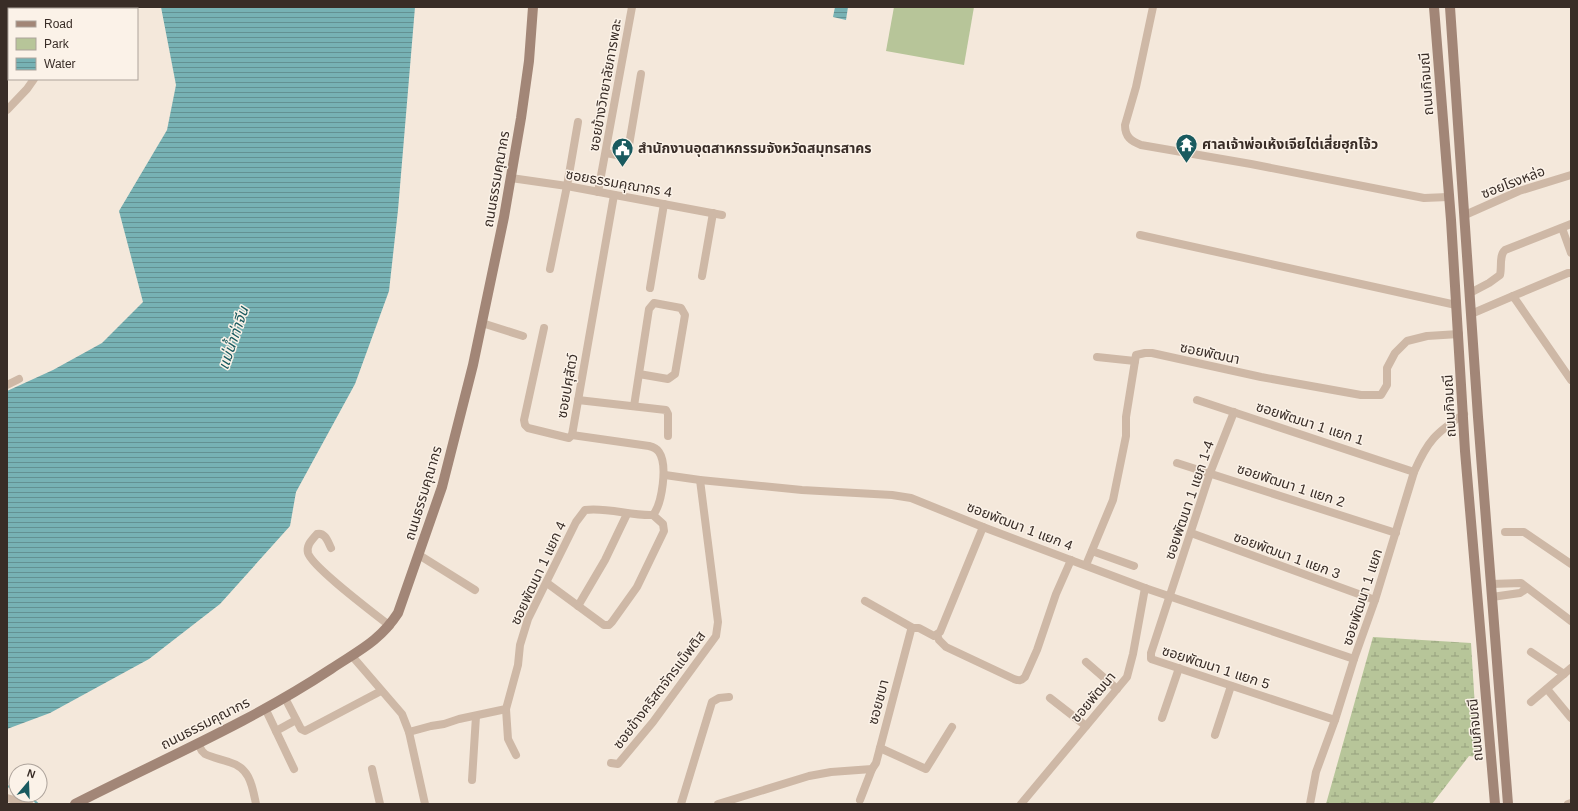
<svg xmlns="http://www.w3.org/2000/svg" width="1578" height="811" font-family="Helvetica,'Noto Sans Thai',sans-serif">
	<defs>
		<pattern id="wetland-marsh" width="20" height="14" patternUnits="userSpaceOnUse"><rect width="20" height="14" fill="#b7c599"/><path d="M1 5h8M5 5V1M11 12h8M15 12V8" fill="none" stroke="#96a07d"/></pattern>
		<pattern id="water-rules" width="6" height="5" patternUnits="userSpaceOnUse"><rect width="6" height="5" fill="#77b2b4"/><path d="M0 2.5h6" fill="none" stroke="#639192"/></pattern>
	</defs>
	<rect width="100%" height="100%" fill="#f4e8db"/>
	<polygon fill="url(#wetland-marsh)" points="1373,637 1471,643 1478,757 1469,756 1432,804 1326,804"/>
	<polygon fill="#b7c599" points="894,7 974,7 964,65 886,51"/>
	<g fill="url(#water-rules)">
		<polygon points="161,7 415,7 398,210 389,291 355,384 296,492 290,526 220,604 149,659 50,713 7,729 7,391 53,370 102,343 143,302 119,211 167,130 176,85"/>
		<polygon points="835,7 848,7 846,20 833,17"/>
	</g>
	<g fill="none" stroke-linecap="round" stroke-linejoin="round">
		<g stroke="#77b2b4" stroke-width="2">
			<polyline points="7,786 16,789"/>
			<polyline points="28,795 38,804"/>
		</g>
		<g stroke="#ceb8a6" stroke-width="8">
			<polyline points="54,7 54,9"/>
			<path d="M1153,7L1136,87L1125,125C1125,137 1131,141 1141,145L1251,164L1424,198L1448,197"/>
			<polyline points="7,110 27,89 34,79"/>
			<polyline points="606,153 622,156 626,155 628,151 641,74"/>
			<polyline points="511,178 567,186 722,215"/>
			<polyline points="598,192 632,7"/>
			<polyline points="1465,215 1519,191 1571,175"/>
			<polyline points="1562,228 1571,253"/>
			<polyline points="1140,235 1456,305"/>
			<polyline points="550,269 567,186 578,122"/>
			<polyline points="702,276 713,213"/>
			<polyline points="650,288 664,204"/>
			<path d="M1470,293L1489,283L1500,275C1502,267 1499,255 1505,250L1571,224"/>
			<polyline points="1513,296 1568,273 1571,273"/>
			<polyline points="1471,314 1513,296 1571,380"/>
			<polyline points="482,323 523,336"/>
			<polyline points="544,328 524,420 525,425 528,428 569,438 572,435 614,195"/>
			<polyline points="1097,357 1135,361"/>
			<polyline points="7,385 19,379"/>
			<polyline points="578,400 666,410 668,414 668,436"/>
			<polyline points="1197,400 1414,472"/>
			<polyline points="634,406 649,309 654,303 681,308 685,315 675,374 668,379 639,374"/>
			<polyline points="1234,412 1210,473 1151,653 1151,659 1335,720"/>
			<polyline points="1177,463 1396,533"/>
			<polyline points="665,475 700,480 802,490 892,495 911,498 983,527 1145,588 1354,659"/>
			<polyline points="1505,532 1524,532 1571,564"/>
			<polyline points="1191,533 1375,600"/>
			<path d="M331,548C328,542 325,532 317,534C312,540 306,545 308,553C312,567 375,614 390,626"/>
			<polyline points="1092,551 1134,566"/>
			<polyline points="419,555 475,590"/>
			<polyline points="1086,565 1113,500 1126,436 1126,417 1136,355 1145,353 1152,353 1261,377 1361,395 1381,395 1387,385 1387,368 1395,353 1407,341 1427,336 1459,334"/>
			<polyline points="547,583 604,625 609,625 612,622 637,587 664,531 663,524 653,515"/>
			<polyline points="1491,584 1521,583 1571,621"/>
			<polyline points="1492,597 1520,593 1526,589"/>
			<polyline points="865,601 913,628"/>
			<polyline points="578,606 605,560 627,514"/>
			<path d="M937,635L939,640L946,647L1014,679C1019,681 1021,681 1025,677L1037,650L1056,594L1071,560"/>
			<polyline points="1531,652 1564,674"/>
			<polyline points="352,656 402,714 409,732 425,804"/>
			<polyline points="1086,662 1117,689"/>
			<polyline points="1547,689 1571,718"/>
			<polyline points="285,698 301,729 305,731 381,691"/>
			<polyline points="1050,698 1086,726"/>
			<polyline points="1531,702 1571,668"/>
			<polyline points="265,708 294,769"/>
			<polyline points="506,709 508,739 516,755"/>
			<polyline points="1162,718 1179,668"/>
			<polyline points="276,731 296,720"/>
			<path d="M409,732L431,726L444,724L459,719L506,709L518,665L520,645L528,619L576,522L585,510C607,507 631,516 653,515C662,504 668,465 659,452C657,449 653,447 649,446L572,435"/>
			<polyline points="1215,735 1231,686"/>
			<path d="M198,744L202,751L205,754C213,758 221,759 229,762C250,768 252,785 256,804"/>
			<polyline points="880,748 926,769 952,727"/>
			<polyline points="611,763 618,764 653,722 716,636 718,622 700,480"/>
			<polyline points="372,769 380,804"/>
			<polyline points="472,780 476,716"/>
			<polyline points="7,798 29,804"/>
			<polyline points="860,800 872,769"/>
			<polyline points="681,804 712,702 719,698 729,697"/>
			<polyline points="718,804 809,776 831,772 872,769 876,763 911,630 913,628 919,628 934,636 940,632 983,527"/>
			<polyline points="1021,804 1127,677 1133,654 1145,588"/>
			<path d="M1310,804L1316,772L1335,720L1354,659L1375,600L1414,472C1428,440 1436,433 1464,414"/>
			<polyline points="1568,804 1571,803"/>
		</g>
		<g stroke="#a28677" stroke-width="10">
			<polyline points="1434,7 1451,220 1465,451 1495,804"/>
			<polyline points="1450,7 1478,417 1508,804"/>
			<path d="M75,804C161,760 251,722 331,669C358,651 380,641 398,613L442,487L473,365L504,217L521,118L529,61L533,7"/>
		</g>
	</g>
	<defs>
		<symbol id="temple-pin" viewBox="-11 -11 22 30"><path d="M0 17L-7.5 6A9.5 9.5 0 1 1 7.5 6Z" fill="#195a5f" stroke="#fbf2e8"/><path d="M0-6L5-2H3V0L6.5 2.5H4V6H1.5V3h-3V6H-4V2.5H-6.5L-3 0V-2H-5Z" fill="#fff"/></symbol>
		<symbol id="civic-pin" viewBox="-11 -11 22 30"><path d="M0 17L-7.5 6A9.5 9.5 0 1 1 7.5 6Z" fill="#195a5f" stroke="#fbf2e8"/><path d="M-.6-6.5H3V-4.5H.6V-3L4-1V1h2V6H-6V1h2V-1L-.6-3ZM-1.2 2.5V6h2.4V2.5Z" fill="#fff"/></symbol>
	</defs>
	<g fill-rule="evenodd">
		<use href="#temple-pin" x="1174" y="132" width="25" height="34"/>
		<use href="#civic-pin" x="610" y="136" width="25" height="34"/>
	</g>
	<g text-anchor="middle" dominant-baseline="central" stroke-width="3" stroke-linejoin="round" paint-order="stroke">
		<g font-size="14" fill="#392d27" stroke="#fbf2e8">
			<text transform="translate(1426 84) rotate(-94)">ถนนกิจมณี</text>
			<text transform="translate(605 85) rotate(-80)">ซอยข้างวิทยาลัยการพละ</text>
			<text transform="translate(496 179) rotate(-80)">ถนนธรรมคุณากร</text>
			<text transform="translate(1513 182) rotate(-21)">ซอยโรงหล่อ</text>
			<text transform="translate(619 183) rotate(10)">ซอยธรรมคุณากร 4</text>
			<text transform="translate(1210 353) rotate(12)">ซอยพัฒนา</text>
			<text transform="translate(567 386) rotate(-80)">ซอยปศุสัตว์</text>
			<text transform="translate(1449 406) rotate(-93)">ถนนกิจมณี</text>
			<text transform="translate(1310 423) rotate(18)">ซอยพัฒนา 1 แยก 1</text>
			<text transform="translate(1291 485) rotate(18)">ซอยพัฒนา 1 แยก 2</text>
			<text transform="translate(423 493) rotate(-73)">ถนนธรรมคุณากร</text>
			<text transform="translate(1189 500) rotate(-71)">ซอยพัฒนา 1 แยก 1-4</text>
			<text transform="translate(1020 526) rotate(21)">ซอยพัฒนา 1 แยก 4</text>
			<text transform="translate(1287 555) rotate(20)">ซอยพัฒนา 1 แยก 3</text>
			<text transform="translate(538 573) rotate(-65)">ซอยพัฒนา 1 แยก 4</text>
			<text transform="translate(1362 597) rotate(-72)">ซอยพัฒนา 1 แยก</text>
			<text transform="translate(1216 667) rotate(18)">ซอยพัฒนา 1 แยก 5</text>
			<text transform="translate(659 690) rotate(-53)">ซอยข้างคริสตจักรแบ็พติส</text>
			<text transform="translate(1093 697) rotate(-50)">ซอยพัฒนา</text>
			<text transform="translate(878 702) rotate(-75)">ซอยชบา</text>
			<text transform="translate(205 723) rotate(-27)">ถนนธรรมคุณากร</text>
			<text transform="translate(1475 730) rotate(-95)">ถนนกิจมณี</text>
		</g>
		<g font-size="14" font-weight="bold" fill="#392d27" stroke="#fbf2e8" text-anchor="start">
			<text x="1202" y="144">ศาลเจ้าพ่อเห้งเจียไต่เสี่ยฮุกโจ้ว</text>
			<text x="638" y="148">สำนักงานอุตสาหกรรมจังหวัดสมุทรสาคร</text>
		</g>
		<g font-size="15" font-style="italic" fill="#195a5f" stroke="#fbf2e8">
			<text transform="translate(233 338) rotate(-71)">แม่น้ำท่าจีน</text>
		</g>
	</g>
	<rect width="1578" height="811" fill="none" stroke="#392d27" stroke-width="16"/>
	<rect x="8" y="8" width="130" height="72" fill="#fbf2e8" stroke="#ada39b"/>
	<rect x="16" y="21" width="20" height="6" fill="#a28677" stroke="#ada39b"/>
	<text x="44" y="28" font-size="12" fill="#392d27">Road</text>
	<rect x="16" y="38" width="20" height="12" fill="#b7c599" stroke="#ada39b"/>
	<text x="44" y="48" font-size="12" fill="#392d27">Park</text>
	<rect x="16" y="58" width="20" height="12" fill="url(#water-rules)" stroke="#ada39b"/>
	<text x="44" y="68" font-size="12" fill="#392d27">Water</text>
	<g transform="translate(28 783) rotate(19)"><circle r="19" fill="#fbf2e8" stroke="#ada39b"/>
	<path d="M0-3L7 15L0 10L-7 15Z" fill="#195a5f"/>
	<text y="-6" font-size="11" font-weight="bold" text-anchor="middle" fill="#392d27">N</text>
	</g>
</svg>
